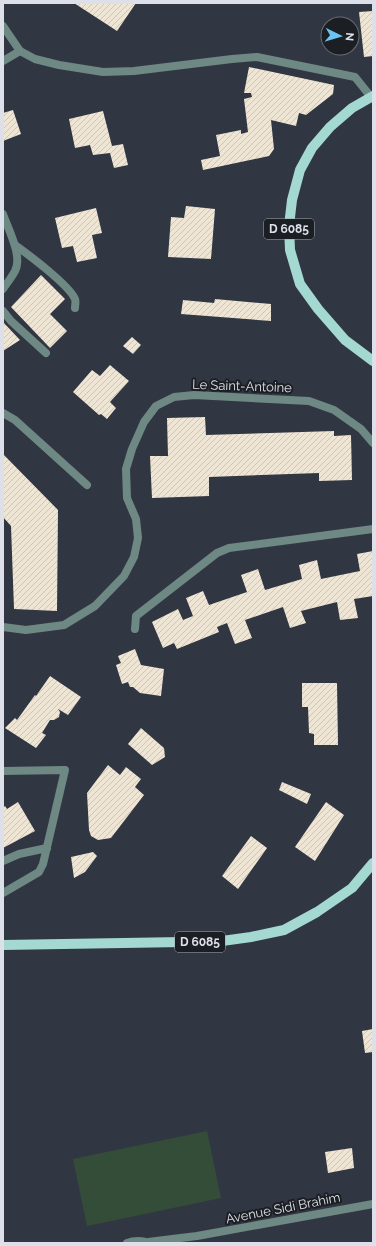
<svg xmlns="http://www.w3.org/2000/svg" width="376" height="1246" font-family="Raleway,sans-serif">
	<defs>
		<pattern id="building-hatch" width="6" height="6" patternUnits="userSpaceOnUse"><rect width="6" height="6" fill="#efe5d5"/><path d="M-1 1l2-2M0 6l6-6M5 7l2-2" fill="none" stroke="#ccc5b8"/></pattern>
	</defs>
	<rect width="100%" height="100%" fill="#313643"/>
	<polygon fill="#344d39" points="207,1131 221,1198 87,1226 73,1159"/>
	<g fill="url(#building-hatch)">
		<polygon points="74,3 136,3 117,31"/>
		<polygon points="373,11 373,56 364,57 359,12"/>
		<polygon points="249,67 334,85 333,94 306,115 299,113 296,126 271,120 274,149 269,156 203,170 201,160 220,156 216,135 241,130 241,134 248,132 244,99 252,97 251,93 244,93"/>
		<polygon points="13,110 21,134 3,141 3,113"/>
		<polygon points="103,111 112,146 123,144 128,165 114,168 110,153 93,155 90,145 75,148 69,119"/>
		<polygon points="186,206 215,209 211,259 168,257 171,217 184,218"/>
		<polygon points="96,208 102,233 92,235 97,258 77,262 73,246 62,248 55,218"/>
		<polygon points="41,275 65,299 50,314 67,331 50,348 11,307"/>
		<polygon points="215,299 271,304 271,321 181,314 183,300 214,303"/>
		<polygon points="3,322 20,340 3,351"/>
		<polygon points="132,337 141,345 133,354 123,346"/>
		<polygon points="110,365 129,381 110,402 116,408 107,419 101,414 99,415 73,392 92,370 100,376"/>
		<polygon points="205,417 206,435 334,431 334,436 351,435 352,480 319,481 319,473 209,477 209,496 152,498 150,456 168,456 167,418"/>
		<polygon points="3,454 58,510 57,611 14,609 11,526 3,517"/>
		<polygon points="373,551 373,596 354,599 358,618 340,620 337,602 301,611 306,623 290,628 283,607 245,620 252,638 235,644 227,623 217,627 219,632 177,649 174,643 163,648 152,622 178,609 183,620 193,616 186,598 203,591 209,605 247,592 241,575 258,569 265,590 302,579 299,565 317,560 321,579 360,571 357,554"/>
		<polygon points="135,649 141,665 164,669 161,696 140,693 133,687 130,687 128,682 122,684 116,665 121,663 118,656"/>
		<polygon points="50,676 81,697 68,715 58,709 60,712 59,717 54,720 50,720 42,733 46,735 36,748 5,728 15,718 17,720 35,695 36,696"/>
		<polygon points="302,683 337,683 338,745 314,745 314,734 309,733 308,707 302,707"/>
		<polygon points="141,728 164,748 165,757 152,765 128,744"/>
		<polygon points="108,765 120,775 126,767 141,779 135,787 144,795 111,838 98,840 91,836 89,830 87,793"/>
		<polygon points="282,782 311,794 307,804 279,790"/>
		<polygon points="18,802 35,831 3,848 3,808 5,806 7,809"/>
		<polygon points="326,802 344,815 315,861 295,847"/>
		<polygon points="251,836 267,848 238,889 222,876"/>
		<polygon points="93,852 97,856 85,872 74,878 71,857"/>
		<polygon points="373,1029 373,1052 365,1053 362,1031"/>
		<polygon points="352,1148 354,1168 328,1173 325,1152"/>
	</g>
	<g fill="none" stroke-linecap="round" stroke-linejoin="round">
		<g stroke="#6e8884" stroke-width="8">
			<path d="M3,214C8,229 23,256 15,271C12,277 7,283 3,289"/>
			<path d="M15,245C29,255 69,285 75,299C76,302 75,306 75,308"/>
			<polyline points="3,311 11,321 46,353"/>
			<polyline points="135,629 136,616 217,553 229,548 373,529"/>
			<polyline points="3,771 65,770 43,864 39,872 3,893"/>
			<polyline points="3,861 19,854 47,848"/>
		</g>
		<g stroke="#6e8884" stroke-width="8">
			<polyline points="3,26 20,51 35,59 59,65 103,72 134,71 232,59 257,57 355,77 371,97"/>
			<polyline points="3,61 20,51"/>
			<polyline points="3,413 15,420 87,485"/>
			<polyline points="3,627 26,630 64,625 95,606 124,576 134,557 138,538 136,519 127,498 126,469 132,449 144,422 156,406 174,397 194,395 309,401 334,410 361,429 373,443"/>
			<polyline points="148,1242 197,1236 373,1204"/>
			<path d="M127,1243C135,1240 141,1240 149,1243"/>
		</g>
		<g stroke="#a3d9d1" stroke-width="10">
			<polyline points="373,96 352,108 330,127 312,148 300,170 292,200 289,226 290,250 300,284 318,309 345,340 373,361"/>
			<polyline points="3,945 183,942 222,941 251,937 284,930 317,912 352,888 373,863"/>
		</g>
	</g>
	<g text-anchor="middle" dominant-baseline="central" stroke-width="4" stroke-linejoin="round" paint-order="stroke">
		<g fill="#1b1e23" stroke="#a3a6ad" stroke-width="1">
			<rect x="264" y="219" width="50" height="20" rx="3"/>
			<rect x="175" y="932" width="50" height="20" rx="3"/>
		</g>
		<g font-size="12" font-weight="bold" fill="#dde0e8">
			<text x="289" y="229">D 6085</text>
			<text x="200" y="942">D 6085</text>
		</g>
		<g font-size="13" fill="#dde0e8" stroke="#1b1e23">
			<text transform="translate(242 386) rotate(2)">Le Saint-Antoine</text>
			<text transform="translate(283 1208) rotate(-11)">Avenue Sidi Brahim</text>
		</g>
	</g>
	<rect width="376" height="1246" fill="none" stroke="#dde0e8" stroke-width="8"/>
	<g transform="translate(340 36) rotate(95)"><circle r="19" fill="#1b1e23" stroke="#696c72"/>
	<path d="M0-3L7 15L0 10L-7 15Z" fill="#6cc3f3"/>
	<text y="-6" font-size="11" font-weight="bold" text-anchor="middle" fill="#dde0e8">N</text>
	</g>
</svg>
